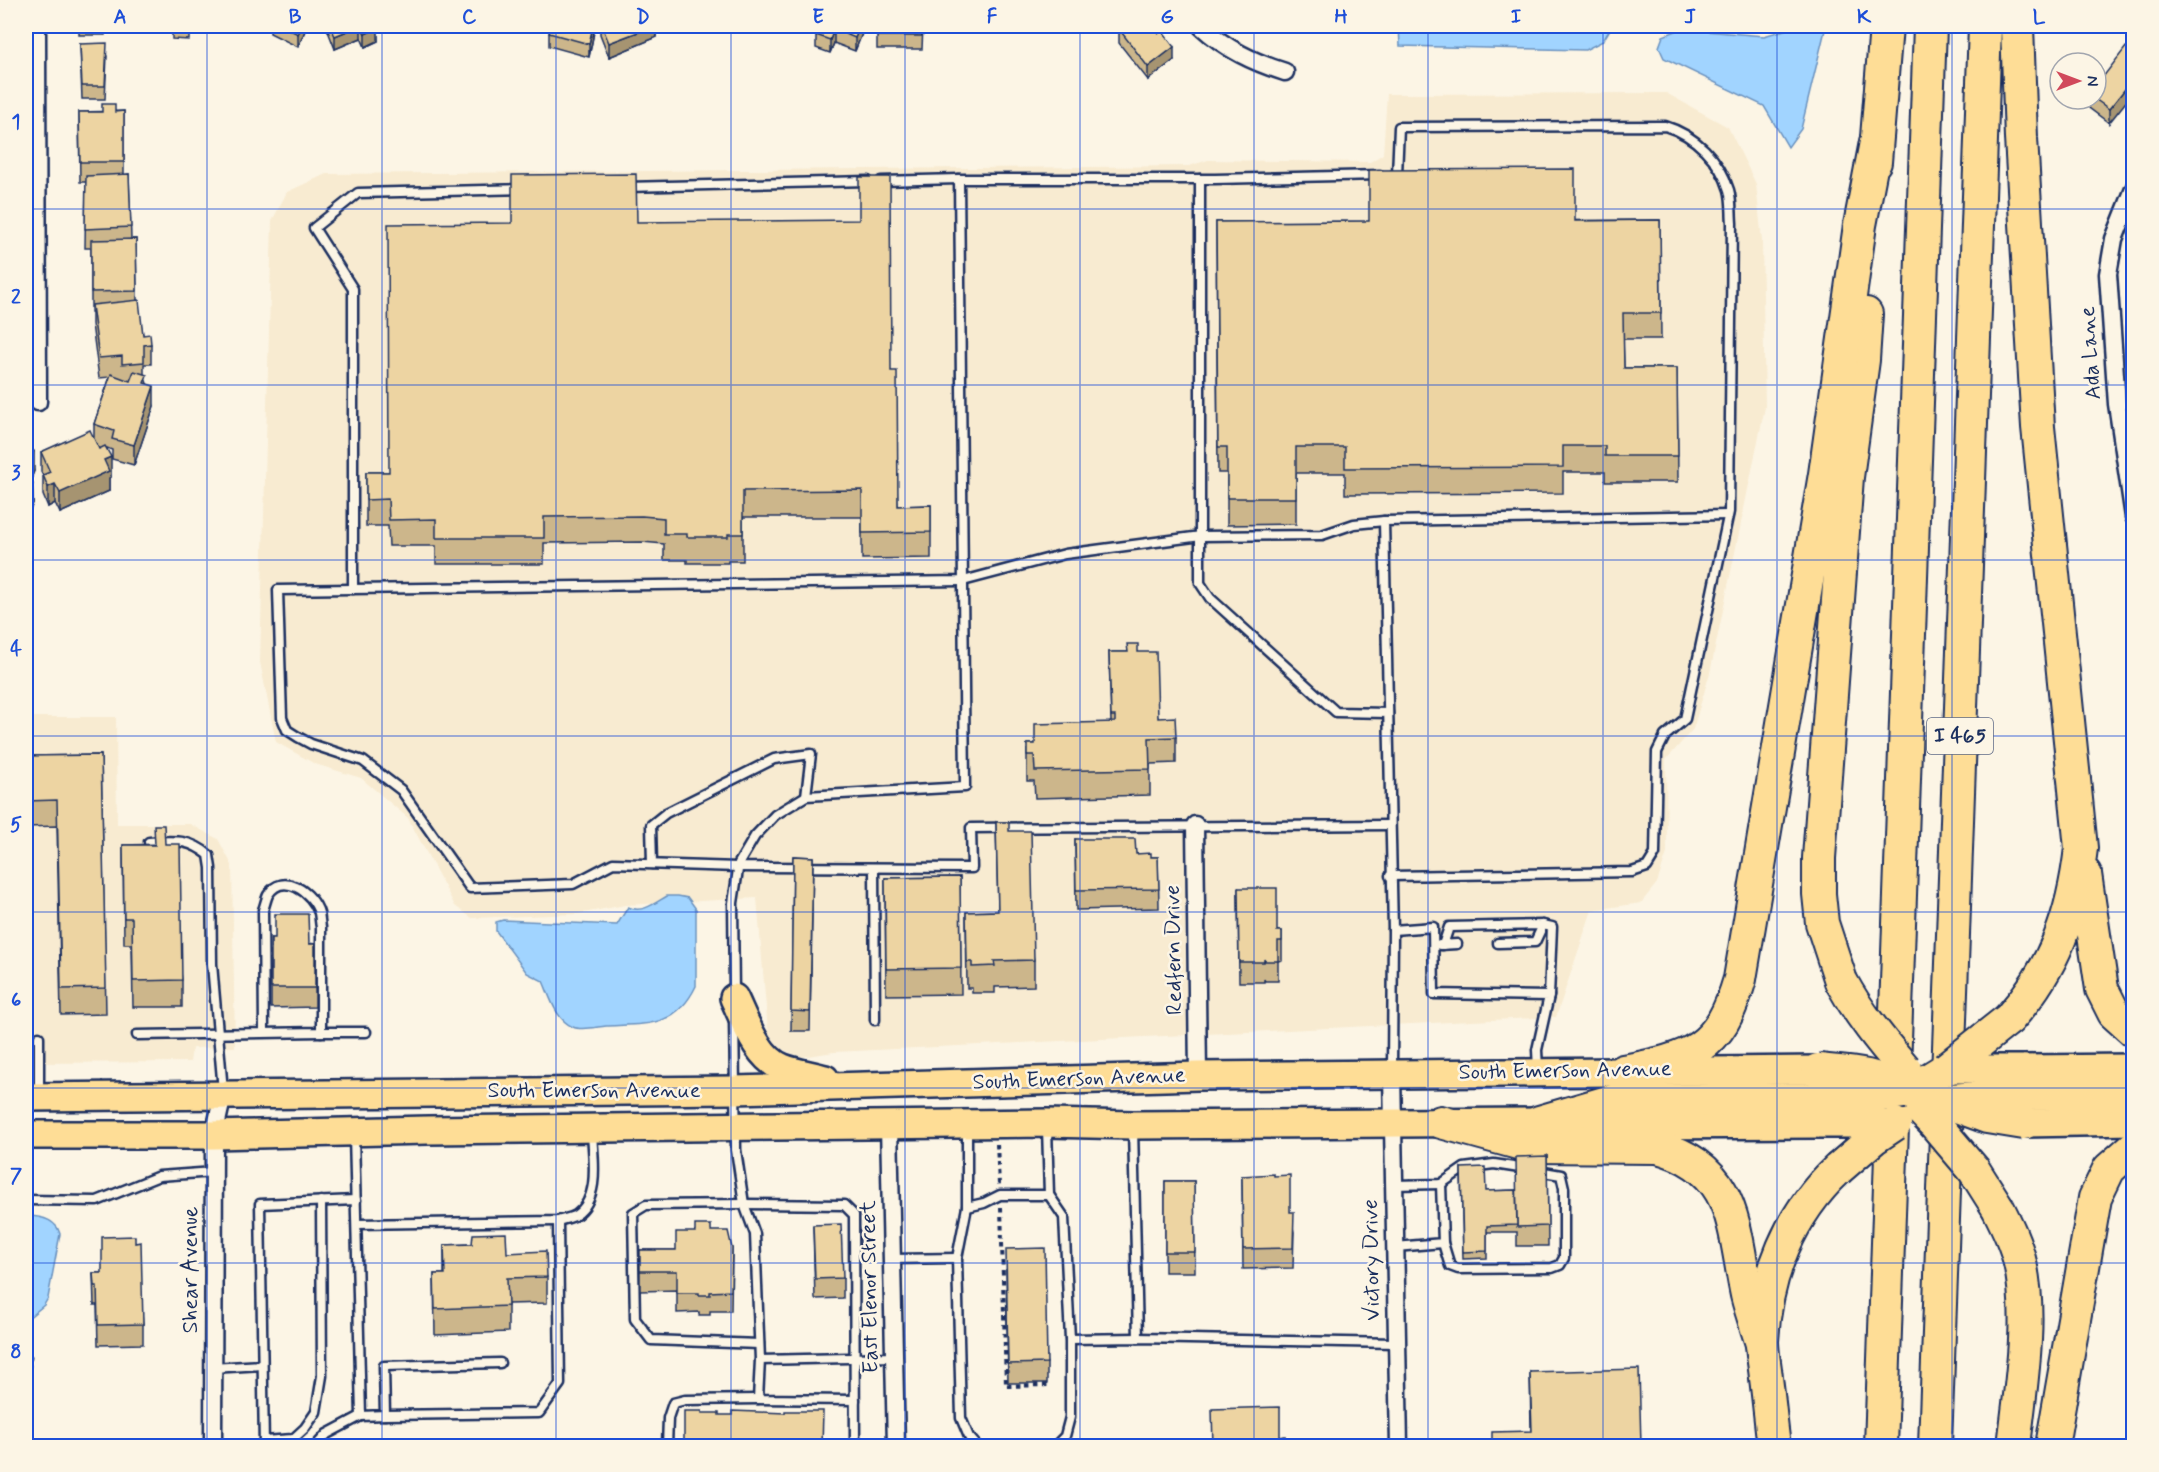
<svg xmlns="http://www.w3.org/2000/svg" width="2159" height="1472" font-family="Mynerve,sans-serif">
	<rect width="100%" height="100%" fill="#fcf5e5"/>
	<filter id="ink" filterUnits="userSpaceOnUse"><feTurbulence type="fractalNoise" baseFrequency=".0167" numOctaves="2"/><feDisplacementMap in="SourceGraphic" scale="12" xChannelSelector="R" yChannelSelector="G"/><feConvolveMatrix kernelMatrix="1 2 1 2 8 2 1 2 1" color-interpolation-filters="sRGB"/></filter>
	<g filter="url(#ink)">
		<g fill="#f8ebd1">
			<polygon points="1666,93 1728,127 1756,184 1762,241 1765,407 1710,673 1693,729 1666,760 1667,853 1657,883 1641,903 1592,910 1556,1017 834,1052 801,1057 769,1044 757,898 625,905 578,914 472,918 455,906 408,818 361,778 315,764 276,742 260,662 272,221 287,192 326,174 1189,166 1208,160 1370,162 1383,154 1387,94"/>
			<polygon points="26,717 116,717 117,824 190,824 218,839 232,865 235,1047 192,1048 190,1062 26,1063"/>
		</g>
		<g fill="#a1d4ff" stroke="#6b92bf" stroke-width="1.5">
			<polygon points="1399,26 1612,26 1603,41 1585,50 1400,46"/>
			<polygon points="1798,26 1826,26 1801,129 1788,147 1764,106 1664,58 1659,47 1663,36 1681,29 1764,36"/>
			<path d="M667,896H678L688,898L696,909V986C676,1028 646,1024 606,1026C596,1027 581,1031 573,1027C556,1020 550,997 543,981L527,973L496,931V922L503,920L617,925L628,907C642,914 655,903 667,896Z"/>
			<path d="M26,1216C39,1216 56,1219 60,1234L48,1298L44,1305L26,1320Z"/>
		</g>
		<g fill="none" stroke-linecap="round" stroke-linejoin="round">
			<defs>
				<g id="service">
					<polyline points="1200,179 1200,583 1210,598 1336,712 1388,713"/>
					<polyline points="881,181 959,179"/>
					<polyline points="626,187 868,181"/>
					<polyline points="1384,521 1354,524 1322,535 1201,536 1065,554 963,581 278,590 282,718 287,730 298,737 311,744 363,761 401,790 470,888 573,884 613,863 738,867 972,868 971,828 1390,825"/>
					<polyline points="353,589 353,289 314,228 358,193 523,189"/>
					<path d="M149,842C175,841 188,838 209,855L211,868L212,964L223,1091"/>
					<polyline points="652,864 651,825 666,813 774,759 811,754 806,796"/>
					<polyline points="874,868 875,1020"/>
					<path d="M1390,876L1632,872L1647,867L1655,854L1657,752L1665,736L1685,719L1729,512L1732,223C1731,212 1732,200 1729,190C1720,160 1695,135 1665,126L1399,127L1397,175H1393"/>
					<polyline points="1393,930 1433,927 1434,994 1549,996 1537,1050 1538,1069"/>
					<polyline points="1498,943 1535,942 1543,925"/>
					<polyline points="1440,945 1457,944"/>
					<polyline points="1443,945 1449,927 1543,925 1552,927 1549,996"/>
					<polyline points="734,995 733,903 739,863 755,836 775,815 806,796 965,787 959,179 1215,179 1380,175"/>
					<polyline points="734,1020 736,1150 744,1204 755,1234 760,1360 894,1357"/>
					<polyline points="321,1032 366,1032"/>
					<path d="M137,1035L321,1032V927C320,923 320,917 319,913C313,892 282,871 268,895C266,899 265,905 263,910L264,1032"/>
					<polyline points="39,1037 39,1093"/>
					<polyline points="1392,1070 1393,930 1384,521 1728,515"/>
					<polyline points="1047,1127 1049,1195 1064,1217 1070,1339 1070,1417 1065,1436 1055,1446"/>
					<polyline points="967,1128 967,1207 957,1258 961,1418 969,1437 977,1446"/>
					<polyline points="1133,1128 1138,1338"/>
					<polyline points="354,1135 361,1416 385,1415 384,1366 500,1363"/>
					<polyline points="1393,1185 1441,1184 1464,1168 1494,1164 1526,1169"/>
					<polyline points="26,1200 97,1201 159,1176 214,1172"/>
					<polyline points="967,1207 984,1203 1000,1195 1049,1195"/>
					<path d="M357,1224L558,1221C564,1219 571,1218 576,1215C601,1198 593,1158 592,1133"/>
					<polyline points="1443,1243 1450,1266 1458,1269 1552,1268 1560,1265 1564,1258 1564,1188 1561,1175 1538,1171"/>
					<polyline points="1395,1247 1443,1243 1441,1184"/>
					<polyline points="892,1259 957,1258"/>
					<polyline points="1070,1339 1138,1338 1396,1343"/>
					<polyline points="759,1344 651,1340 635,1319 633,1213 646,1205 744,1204 844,1205 854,1215 855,1446"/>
					<polyline points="760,1360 758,1399 855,1400"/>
					<polyline points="212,1368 262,1365"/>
					<polyline points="385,1415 539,1413 560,1384 558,1221"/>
					<polyline points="264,1441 293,1439 305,1428 316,1412 322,1376 321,1201"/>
					<polyline points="264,1446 260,1204 356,1200"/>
					<polyline points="316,1446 327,1434 361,1416"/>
					<polyline points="667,1446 668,1418 673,1403 685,1400 758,1399"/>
				</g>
				<g id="minor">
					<polyline points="37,26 38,402"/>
					<path d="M1201,26C1226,49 1253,62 1285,72"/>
					<polyline points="2134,189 2114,239 2108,274 2117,404 2134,517"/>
					<polyline points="1195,825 1198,1076"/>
					<polyline points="1392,1073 1399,1446"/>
					<polyline points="889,1125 896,1446"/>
					<polyline points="213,1446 214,1135 223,1095"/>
				</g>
				<g id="primary">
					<path d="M734,998C745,1021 757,1058 783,1068C796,1073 811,1075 825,1079"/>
					<polyline points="2023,1069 2134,1068"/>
					<polyline points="26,1097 734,1090 1198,1076 1818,1070"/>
					<polyline points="2024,1123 2134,1121"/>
					<polyline points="26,1135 214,1135 428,1130 1047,1123 1133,1125 1539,1122 1608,1125 1819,1124"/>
				</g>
				<g id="motorway">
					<polyline points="1875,162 1886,26"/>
					<polyline points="2085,874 2102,989 2114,1013 2134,1031"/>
					<polyline points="1841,981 1822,923 1819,894 1819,858 1847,477 1863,360 1866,314"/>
					<path d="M2009,1019C2055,967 2073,916 2081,848L2038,427L2021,138L2017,26"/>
					<path d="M1623,1071C1692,1058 1719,1051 1740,979L1825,474L1860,225L1876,142"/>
					<polyline points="2023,1094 2134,1093"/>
					<path d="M1441,1122L1529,1146L1658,1147C1737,1168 1733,1229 1747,1295C1751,1311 1757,1328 1762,1344"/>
					<polyline points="1539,1122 1611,1101 1819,1099"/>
					<polyline points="1934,1123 1904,1092 1920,1085 1946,1069"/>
					<path d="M1998,1208C2007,1226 2016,1244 2020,1263C2033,1317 2020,1391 2014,1446"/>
					<path d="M1774,1446C1771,1424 1769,1401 1766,1378C1765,1366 1762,1353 1762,1341C1765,1276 1790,1214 1838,1169"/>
					<polyline points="1881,1446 1930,26"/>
					<polyline points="1935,1446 1985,26"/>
					<polyline points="2052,1446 2095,1198 2109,1169 2134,1147"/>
				</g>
			</defs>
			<use href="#service" stroke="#1b2f5e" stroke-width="13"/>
			<use href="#minor" stroke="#1b2f5e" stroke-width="21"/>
			<use href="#primary" stroke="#1b2f5e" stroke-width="32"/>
			<use href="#motorway" stroke="#1b2f5e" stroke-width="36"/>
			<g stroke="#1b2f5e" stroke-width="4" stroke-dasharray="4.5 4.5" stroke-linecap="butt">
				<polyline points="997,1144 999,1185"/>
				<polyline points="1001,1207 1006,1386 1050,1385"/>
				<polyline points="26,1349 31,1353 29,1368 26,1374"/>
			</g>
			<use href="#service" stroke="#fcf5e5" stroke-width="8"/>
			<use href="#minor" stroke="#fcf5e5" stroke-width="16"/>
			<use href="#primary" stroke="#fedd96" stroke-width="27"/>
			<use href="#motorway" stroke="#fedd96" stroke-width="32"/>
			<defs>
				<g id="primary-bridge">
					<polyline points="1946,1069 2023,1069"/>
					<polyline points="1819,1124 1895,1124"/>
				</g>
				<g id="motorway-bridge">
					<path d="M1841,981C1859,1014 1881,1041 1905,1069"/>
					<polyline points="1946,1069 2009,1019"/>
					<path d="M1818,1070C1852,1073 1875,1073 1904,1092"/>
					<polyline points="1819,1099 1876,1096 1904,1092"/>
					<polyline points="1952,1100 2023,1094"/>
					<polyline points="1943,1101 1987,1117 2024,1123"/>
					<polyline points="1934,1123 1974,1170 1998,1208"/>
					<polyline points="1838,1169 1874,1138 1895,1124"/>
				</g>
			</defs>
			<use href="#primary-bridge" stroke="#1b2f5e" stroke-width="32" stroke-linecap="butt"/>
			<use href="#motorway-bridge" stroke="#1b2f5e" stroke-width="36" stroke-linecap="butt"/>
			<use href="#primary-bridge" stroke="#fedd96" stroke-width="27"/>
			<use href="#motorway-bridge" stroke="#fedd96" stroke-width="32"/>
		</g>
		<g fill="#ccb68b" stroke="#1b2f5e" stroke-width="1.5">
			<rect x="79" y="26" width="26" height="9"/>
			<polygon points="156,26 201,26 201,31 189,30 189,40 172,39 172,26"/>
			<polygon points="214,26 257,26 247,26 247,29 214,28"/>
			<polygon points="270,26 307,26 298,47 270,33"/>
			<polygon points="326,26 377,26 378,41 365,47 361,38 335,49"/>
			<polygon points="594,26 594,32 589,57 549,46 549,33"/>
			<polygon points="600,26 657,26 657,37 609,57 600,34"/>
			<polygon points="814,26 865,26 855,51 834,43 830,53 816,48 816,35 814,34"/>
			<polygon points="877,26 923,26 922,49 877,49"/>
			<polygon points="994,26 1015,26 994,27"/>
			<polygon points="1156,26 1156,29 1174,60 1148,80 1119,43 1119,29"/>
			<polygon points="80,44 107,56 105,99 82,99"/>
			<polygon points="2133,53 2109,123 2089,108 2089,99 2096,99"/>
			<polygon points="124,111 124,175 129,174 131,239 136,239 137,300 143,335 151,344 151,364 144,364 144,374 154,406 134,465 112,459 112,450 107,448 111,477 109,478 109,491 60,513 55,503 48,507 43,495 43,476 41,472 41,452 94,437 94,424 110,377 99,378 92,324 92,312 91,312 91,248 85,248 86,182 80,182 79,112"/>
			<polygon points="1660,220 1661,339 1623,339 1624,368 1677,368 1678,482 1605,482 1605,472 1563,472 1563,493 1345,494 1345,473 1296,473 1296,524 1227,525 1227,473 1218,473 1216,222"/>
			<polygon points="637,222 891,371 898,506 931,505 931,558 862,559 862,517 743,517 743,561 728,561 728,563 687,563 687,560 664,560 664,544 642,542 544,543 544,564 436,564 436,546 389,546 388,526 366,526 366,472 389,472"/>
			<polygon points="26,447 34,471 32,476 33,503 28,515 26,514"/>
			<polygon points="1109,652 1138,652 1158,718 1176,737 1176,763 1150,764 1150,795 1035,798 1034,781 1027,781 1027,744 1035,744 1111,722"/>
			<polygon points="101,755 106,1014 61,1015 57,826 26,827 26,756"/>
			<polygon points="996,822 1009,831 1034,960 1034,986 995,987 995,993 972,993 972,988 967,988 966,912 998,911"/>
			<polygon points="1075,839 1151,857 1158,857 1159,908 1076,910"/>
			<polygon points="165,844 182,980 182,1007 133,1007 132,944 124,944 123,845"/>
			<polygon points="793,856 813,857 810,1031 791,1031"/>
			<polygon points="960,877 961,994 886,995 885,878"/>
			<polygon points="1238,888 1277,931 1282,931 1282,960 1278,961 1278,981 1265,981 1264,979 1264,982 1239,982"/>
			<polygon points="271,938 315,944 315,1007 271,1008"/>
			<polygon points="1547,1156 1548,1246 1517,1246 1517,1232 1487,1232 1487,1258 1463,1259 1461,1168 1486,1191 1516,1190"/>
			<polygon points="1242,1176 1274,1176 1290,1212 1294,1232 1293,1268 1243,1269"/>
			<polygon points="1165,1181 1194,1181 1195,1272 1165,1272"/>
			<polygon points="813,1225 843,1278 843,1298 815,1299"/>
			<polygon points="711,1231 732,1248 731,1311 710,1311 710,1315 699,1315 699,1312 677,1313 677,1290 640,1291 640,1250 676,1250 695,1232"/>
			<polygon points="135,1243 143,1324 143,1344 98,1345 97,1305 94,1305 93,1273 102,1273"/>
			<polygon points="472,1244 507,1253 547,1277 547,1303 508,1304 508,1332 435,1335 434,1274 444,1274 444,1245"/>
			<polygon points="1006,1269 1047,1363 1047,1383 1008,1383"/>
			<polygon points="1530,1372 1641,1446 1531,1431"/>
		</g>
		<g fill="#a69471" stroke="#1b2f5e" stroke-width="1.5">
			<polygon points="302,26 307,26 298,47 298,34"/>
			<polygon points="359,26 361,26 361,38 335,49 335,36"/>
			<polygon points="593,26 594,26 594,32 589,57 589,44"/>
			<polygon points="654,26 657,26 657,37 609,57 609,43"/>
			<polygon points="860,26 865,26 855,51 855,38"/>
			<polygon points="378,28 378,41 365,47 365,34"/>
			<polygon points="834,29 834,43 830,53 830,40"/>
			<polygon points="1174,47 1174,60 1148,80 1148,67"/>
			<polygon points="2133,79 2133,93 2109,123 2109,109"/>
			<polygon points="154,386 154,406 134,465 134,445"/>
			<polygon points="34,451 34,471 32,476 33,503 28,515 28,496 26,471"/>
			<polygon points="111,457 111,477 109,478 109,491 60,513 60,493 104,460"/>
			<polygon points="55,484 55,503 48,507 48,487"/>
		</g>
		<g fill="#edd4a2" stroke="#1b2f5e" stroke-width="1.5">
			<polygon points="172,26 189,26 189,27"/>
			<polygon points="282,26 302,26 298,34"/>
			<polygon points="330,26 359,26 335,36"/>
			<polygon points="361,26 377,26 378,28 365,34"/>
			<polygon points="551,26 593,26 589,44 549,33"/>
			<polygon points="602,26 654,26 609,43"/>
			<polygon points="820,26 860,26 855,38 834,29 830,40 816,35"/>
			<rect x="877" y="26" width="45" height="10"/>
			<polygon points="1124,26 1153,26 1159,33 1162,31 1174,47 1148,67 1119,29"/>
			<polygon points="107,43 105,86 82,86 80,44"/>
			<polygon points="2126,47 2133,53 2133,79 2109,109 2095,99 2096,99 2096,86"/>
			<polygon points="102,104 115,104 115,112 124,111 124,162 80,162 79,112 102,112"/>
			<polygon points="1575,169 1575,221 1660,220 1661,313 1623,313 1624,368 1677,368 1678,456 1605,456 1605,446 1563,446 1563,467 1345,468 1345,447 1296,447 1296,498 1227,498 1227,447 1218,447 1216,222 1369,221 1369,170"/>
			<polygon points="129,174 131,227 85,229 86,176"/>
			<polygon points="636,174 637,222 859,220 859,177 890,177 891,371 897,371 898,506 931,505 931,532 862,533 862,490 743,491 743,534 728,534 728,537 687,537 687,534 664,534 664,518 642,516 544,517 544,538 436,538 436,519 389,520 388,499 366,500 366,472 389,472 388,224 512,223 512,175"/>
			<polygon points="136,239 137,291 91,292 91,240"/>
			<polygon points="139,300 143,335 150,334 151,344 144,345 144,362 122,364 122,356 99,358 92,305"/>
			<polygon points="134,371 147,375 144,383 154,386 134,445 112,439 114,431 94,424 111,374 130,381"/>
			<polygon points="90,430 99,449 105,446 111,457 104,460 109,471 60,493 55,484 48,487 43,475 50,472 41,452"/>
			<polygon points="26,447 34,451 26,471 32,474 29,482 33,484 28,496 26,494"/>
			<polygon points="1127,644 1138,644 1138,652 1156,652 1158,718 1175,717 1176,737 1149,738 1150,769 1035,771 1034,755 1027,755 1027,744 1035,744 1035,724 1115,722 1115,716 1111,716 1109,652 1128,652"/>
			<polygon points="101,755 106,988 61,989 57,800 26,801 26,756"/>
			<polygon points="996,822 1009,822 1009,831 1031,831 1034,960 994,961 995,966 972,967 972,962 967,962 966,912 998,911"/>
			<polygon points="154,825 164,825 165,844 180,844 182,980 133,981 132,918 124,918 123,845 155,845"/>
			<polygon points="1075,839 1135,839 1136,854 1151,853 1151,857 1158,857 1159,889 1076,890"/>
			<polygon points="793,856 813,857 810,1012 791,1011"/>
			<polygon points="960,877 961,968 886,969 885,878"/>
			<polygon points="1238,888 1277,888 1277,931 1282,931 1282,941 1278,941 1278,961 1265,961 1264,959 1264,962 1239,962"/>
			<polygon points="275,914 308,914 309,944 315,944 315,988 271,988 271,938 275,938"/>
			<polygon points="1547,1156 1548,1226 1517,1227 1516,1157"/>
			<polygon points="1485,1167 1486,1191 1516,1190 1517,1225 1487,1226 1487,1251 1463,1252 1461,1168"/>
			<polygon points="1274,1174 1274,1176 1290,1175 1290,1212 1294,1212 1293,1248 1243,1249 1242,1176"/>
			<polygon points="1165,1181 1194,1181 1195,1252 1165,1252"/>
			<polygon points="841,1224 843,1278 815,1279 813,1225"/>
			<polygon points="695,1225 711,1225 711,1231 728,1231 732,1248 731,1291 710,1292 710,1295 699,1295 699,1293 677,1293 677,1271 640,1271 640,1250 676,1250 676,1232 695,1232"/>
			<polygon points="506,1233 507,1253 546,1251 547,1277 507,1278 508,1306 435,1309 434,1274 445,1274 444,1245 472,1244 473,1234"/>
			<polygon points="135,1236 135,1243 141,1242 143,1324 98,1325 97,1286 94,1286 93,1273 102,1273 102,1237"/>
			<polygon points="1045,1248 1047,1363 1008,1364 1006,1249"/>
			<polygon points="1639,1369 1641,1446 1492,1446 1492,1432 1532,1431 1530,1372"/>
			<polygon points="1280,1407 1280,1437 1285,1436 1285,1446 1298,1445 1298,1446 1213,1446 1212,1409"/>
			<polygon points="684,1411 702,1411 702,1413 719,1413 719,1415 732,1415 732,1411 785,1413 785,1411 823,1411 822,1446 684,1446"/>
		</g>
	</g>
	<path fill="none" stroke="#1d4ed8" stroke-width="1.5" stroke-opacity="0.55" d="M207,26V1446M382,26V1446M556,26V1446M731,26V1446M905,26V1446M1080,26V1446M1254,26V1446M1428,26V1446M1603,26V1446M1777,26V1446M1952,26V1446M26,209H2134M26,385H2134M26,560H2134M26,736H2134M26,912H2134M26,1088H2134M26,1263H2134"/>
	<g text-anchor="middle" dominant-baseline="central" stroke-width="5" stroke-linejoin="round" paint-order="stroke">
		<rect fill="#fcf5e5" stroke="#5e6a86" stroke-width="1.5" x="1927" y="718" width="66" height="36" rx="4.5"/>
		<g font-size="21" font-weight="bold" fill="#1b2f5e">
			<text x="1960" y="736">I 465</text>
		</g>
		<g font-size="22" fill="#1b2f5e" stroke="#fcf5e5">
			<text transform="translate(2091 353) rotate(-94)">Ada Lane</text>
			<text transform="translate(1174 950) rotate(-91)">Redfern Drive</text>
			<text transform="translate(1565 1071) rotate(-1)">South Emerson Avenue</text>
			<text transform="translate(1079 1079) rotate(-2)">South Emerson Avenue</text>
			<text x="594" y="1091">South Emerson Avenue</text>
			<text transform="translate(1372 1260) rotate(-91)">Victory Drive</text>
			<text transform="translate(191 1270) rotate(-90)">Shear Avenue</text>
			<text transform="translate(870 1287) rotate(-91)">East Elenor Street</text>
		</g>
	</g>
	<rect width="2159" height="1472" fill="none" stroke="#fcf5e5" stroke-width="66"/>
	<g transform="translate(2078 81) rotate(90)"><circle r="28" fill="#fcf5e5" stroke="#a2a6af" stroke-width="1.5"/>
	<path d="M0-4.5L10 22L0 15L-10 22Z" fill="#d1495b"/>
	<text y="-9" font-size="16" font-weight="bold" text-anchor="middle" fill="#1b2f5e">N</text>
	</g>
	<rect x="33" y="33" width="2093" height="1406" fill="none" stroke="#1d4ed8" stroke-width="2"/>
	<g font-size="20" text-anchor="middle" font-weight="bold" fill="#1d4ed8">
		<text x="120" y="23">A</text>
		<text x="295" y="23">B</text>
		<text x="469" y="23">C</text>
		<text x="643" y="23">D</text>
		<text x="818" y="23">E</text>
		<text x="992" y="23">F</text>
		<text x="1167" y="23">G</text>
		<text x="1341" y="23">H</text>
		<text x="1516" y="23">I</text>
		<text x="1690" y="23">J</text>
		<text x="1864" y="23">K</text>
		<text x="2039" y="23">L</text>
		<text x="16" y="128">1</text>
		<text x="16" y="303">2</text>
		<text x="16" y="479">3</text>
		<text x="16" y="655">4</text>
		<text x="16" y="831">5</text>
		<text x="16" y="1006">6</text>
		<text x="16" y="1182">7</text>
		<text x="16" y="1358">8</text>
	</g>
</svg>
